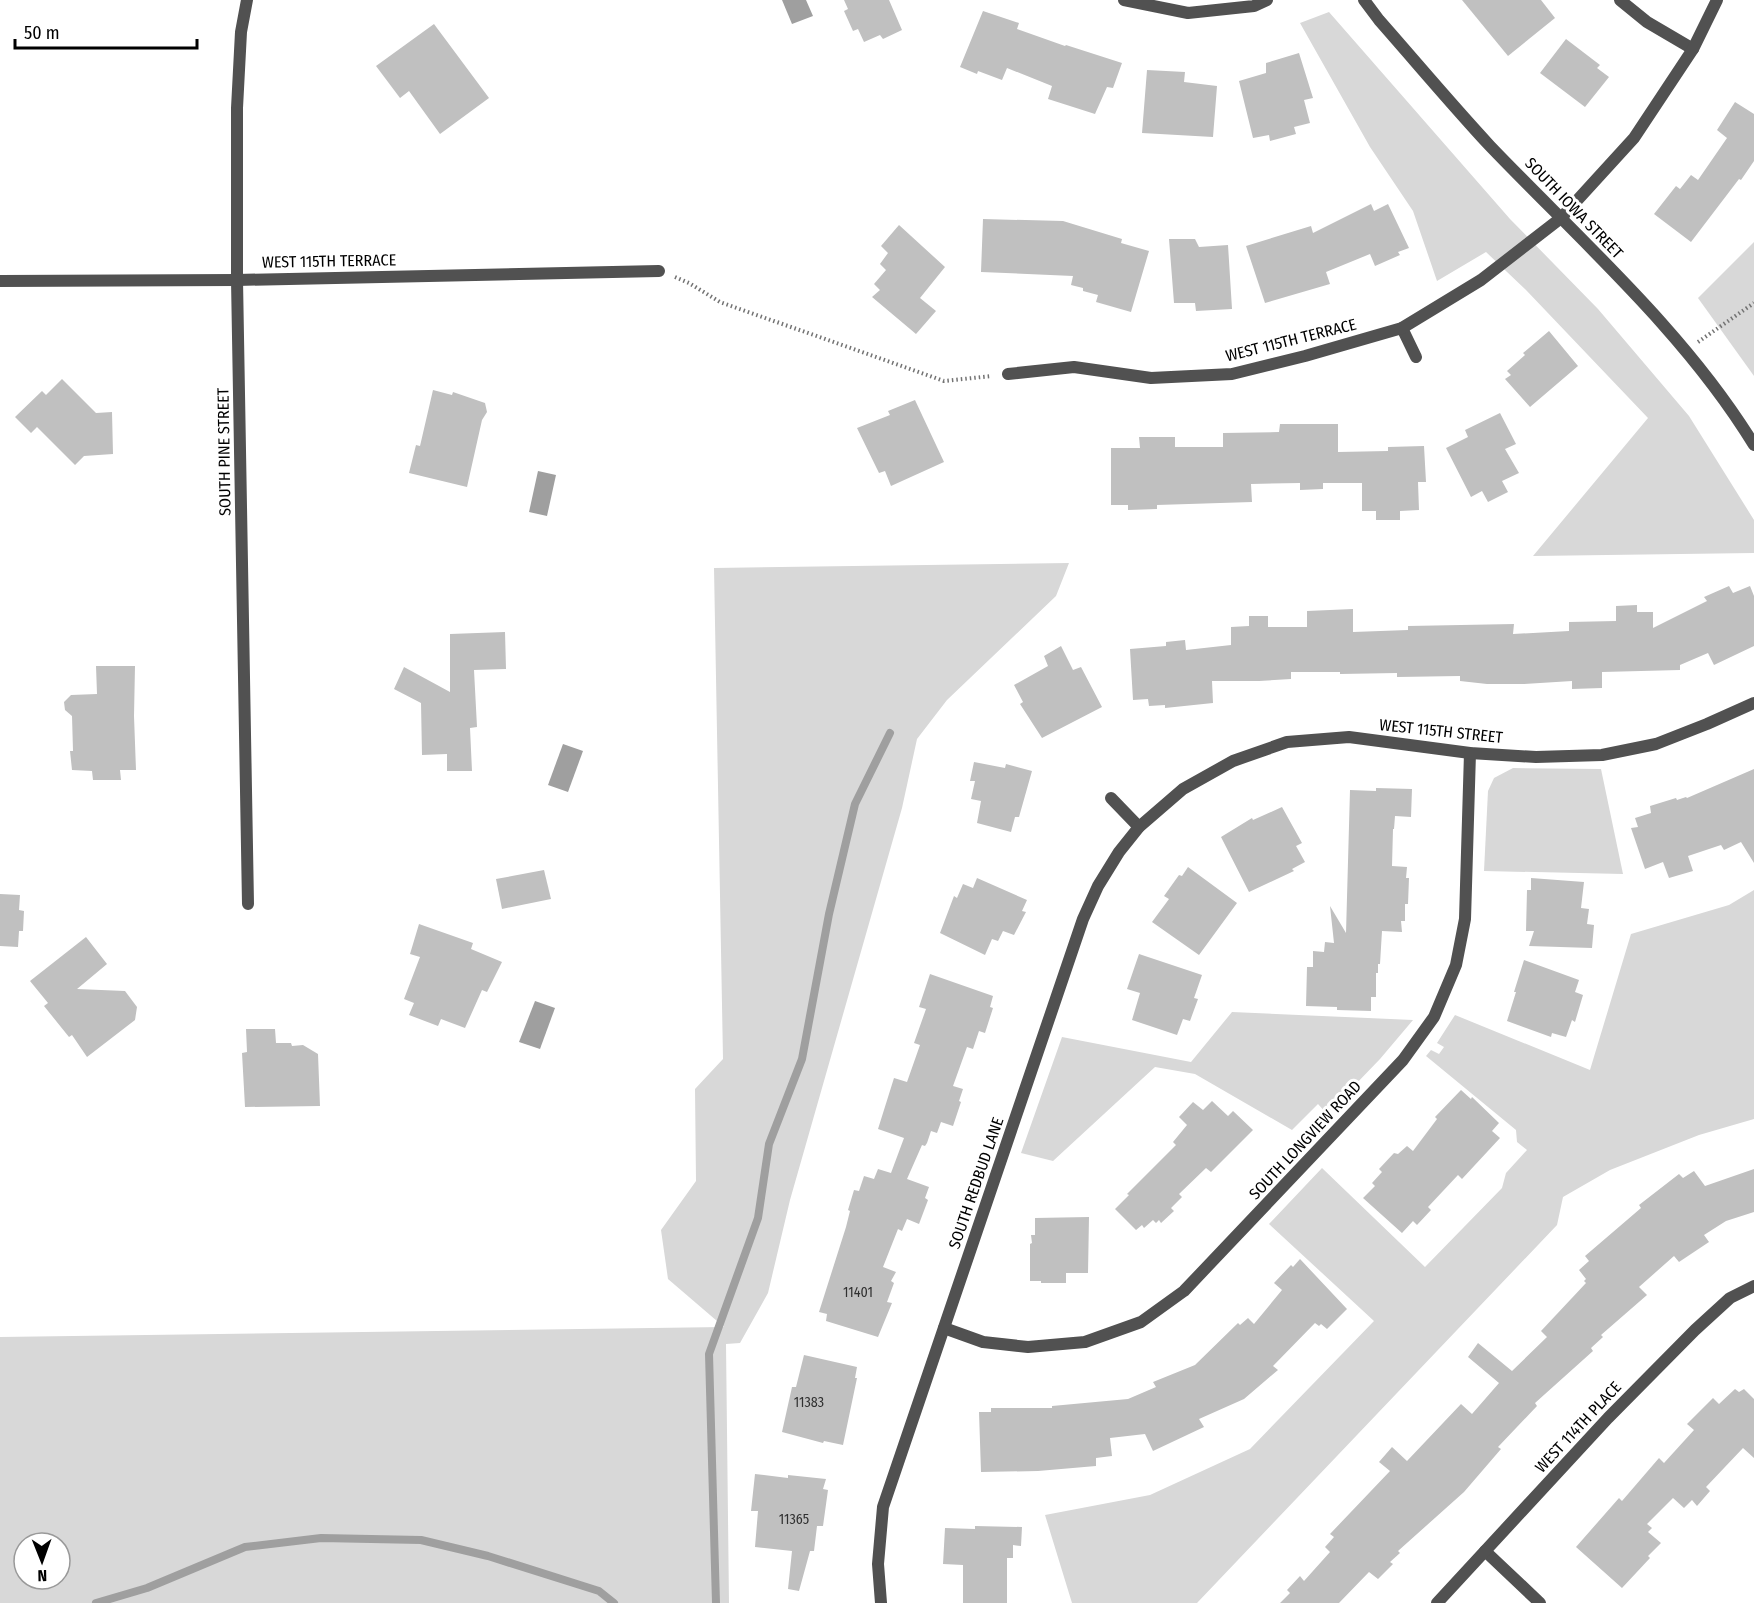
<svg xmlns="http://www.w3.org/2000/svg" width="1754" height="1603" font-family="'Fira Sans Condensed',sans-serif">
	<rect width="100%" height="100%" fill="#fff"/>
	<g fill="#d8d8d8" fill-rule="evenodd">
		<polygon points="1329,12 1510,219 1598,309 1689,416 1754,520 1754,553 1533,556 1648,418 1526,290 1486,252 1437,281 1413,211 1370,147 1300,23"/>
		<polygon points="1754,242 1754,376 1698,298"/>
		<path d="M1069,563L1056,596L947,700L917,739L902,808L790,1200L768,1293L740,1343L726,1344L729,1603H0V1337L724,1327L668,1279L661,1230L696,1181L695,1089L723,1059L714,568ZM24,1543H60V1579H24Z"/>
		<polygon points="1513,768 1601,769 1623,874 1484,871 1488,791 1494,778"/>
		<polygon points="1754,890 1754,1119 1699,1135 1610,1170 1563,1197 1557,1225 1197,1603 1072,1603 1045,1515 1150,1495 1250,1449 1374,1321 1269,1224 1322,1168 1425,1267 1502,1188 1506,1173 1527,1150 1517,1142 1516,1130 1426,1056 1431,1050 1439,1054 1444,1047 1437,1043 1455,1015 1590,1070 1631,934 1729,905"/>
		<polygon points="1232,1012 1413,1020 1380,1059 1327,1114 1318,1104 1292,1130 1195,1074 1155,1067 1053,1161 1021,1153 1062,1037 1191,1062"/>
	</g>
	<g fill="#9f9f9f">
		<polygon points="782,0 806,0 813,16 792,24"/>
		<polygon points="538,471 556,475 547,516 529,512"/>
		<polygon points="563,744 583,751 568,792 548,785"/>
		<polygon points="535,1001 555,1008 540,1049 519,1042"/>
	</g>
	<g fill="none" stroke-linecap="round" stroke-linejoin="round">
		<g stroke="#9f9f9f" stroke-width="8">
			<polyline points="96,1603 147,1588 245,1547 321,1538 421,1540 488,1556 599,1591 614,1603"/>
			<polyline points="716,1603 709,1354 758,1218 769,1144 802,1059 829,914 855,804 890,733"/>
		</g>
	</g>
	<g fill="#c0c0c0">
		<polygon points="844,0 889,0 902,30 883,39 880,35 864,42 858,29 853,31 844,11 848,9"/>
		<polygon points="1462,0 1541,0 1555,18 1508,56"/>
		<polygon points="983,11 1019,23 1017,29 1065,46 1066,45 1122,63 1113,88 1107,87 1095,114 1048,99 1052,86 1007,68 1002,80 978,71 977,74 960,67"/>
		<polygon points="434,24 489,98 440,134 409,91 400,98 376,66"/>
		<polygon points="1566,39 1600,65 1597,68 1609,77 1585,107 1540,73"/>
		<polygon points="1299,53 1313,98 1304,100 1310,123 1294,127 1296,134 1270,141 1269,135 1253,138 1239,81 1266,73 1266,63"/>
		<polygon points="1147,70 1185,72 1184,82 1217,86 1213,137 1142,133"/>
		<polygon points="1735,102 1754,114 1754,161 1741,180 1739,179 1691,242 1654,214 1676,186 1680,189 1691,175 1698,180 1727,138 1717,130"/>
		<polygon points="1371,204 1374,211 1388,204 1409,248 1398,252 1400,255 1375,266 1370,254 1326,272 1330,284 1265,303 1246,246 1311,226 1313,233"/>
		<polygon points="983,219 1063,221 1122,239 1121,243 1149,251 1131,312 1096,302 1098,295 1083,291 1083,288 1071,285 1073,276 981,272"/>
		<polygon points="899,225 945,267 920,298 936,311 916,334 872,297 880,290 874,284 886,270 880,264 888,253 881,246"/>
		<polygon points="1169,239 1195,239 1199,247 1228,245 1232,309 1196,311 1195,303 1174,303"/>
		<polygon points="1549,331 1578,366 1530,407 1505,379 1511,375 1507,371 1525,355 1523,353"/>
		<polygon points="62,379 96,413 112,412 113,454 84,456 75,465 37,427 31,433 15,417 42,391 46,395"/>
		<polygon points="433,390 452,395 453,392 485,403 487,412 482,420 467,487 409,473 416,445 420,446"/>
		<polygon points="915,400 944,462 891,486 885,471 879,473 857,428 890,415 888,411"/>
		<polygon points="1500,413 1516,444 1505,449 1519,473 1502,481 1508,492 1488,502 1482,491 1471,497 1446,448 1468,437 1465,430"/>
		<polygon points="1280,424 1338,424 1338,452 1388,451 1388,447 1424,446 1426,482 1418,482 1419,510 1400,511 1400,520 1376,520 1376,511 1362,511 1362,483 1323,483 1323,489 1300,490 1300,483 1251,484 1252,502 1157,505 1157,509 1128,510 1128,505 1111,505 1111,448 1140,448 1139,437 1175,437 1175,447 1223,447 1223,433 1279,432"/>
		<polygon points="1729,586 1733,593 1750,586 1754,596 1754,646 1714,665 1708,653 1680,665 1680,670 1602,672 1602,688 1572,689 1572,681 1524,684 1487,684 1460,681 1460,676 1397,677 1397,673 1340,674 1340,672 1291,672 1291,679 1259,681 1212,681 1213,703 1165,708 1165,705 1149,706 1148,699 1133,700 1130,649 1166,646 1166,642 1185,640 1186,650 1231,645 1231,627 1249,626 1249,616 1268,616 1268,627 1307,627 1307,611 1353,609 1353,632 1408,630 1408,626 1514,624 1513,634 1569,631 1569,622 1616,621 1616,606 1637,605 1637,612 1653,612 1653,628 1707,601 1704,597"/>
		<polygon points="505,632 506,669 474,670 477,727 470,728 472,771 447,771 447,754 422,755 421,703 394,689 404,667 450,692 450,634"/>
		<polygon points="1061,646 1073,670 1081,667 1102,707 1042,738 1020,704 1023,702 1014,685 1048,666 1044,656"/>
		<polygon points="96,666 135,666 134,716 136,770 120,770 121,780 93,780 92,771 72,770 70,751 73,751 72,716 65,710 64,702 71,695 97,694"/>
		<polygon points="974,762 1005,768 1006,764 1032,771 1019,817 1015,817 1011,832 977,823 981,801 971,799 975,781 970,781"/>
		<polygon points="1754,769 1754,863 1741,842 1724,850 1721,845 1688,856 1693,871 1669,878 1663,862 1645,869 1631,828 1638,827 1635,818 1651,813 1650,806 1676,798 1677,800 1686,797 1687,798"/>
		<polygon points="1376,788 1412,789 1411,817 1395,816 1394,829 1393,829 1392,866 1407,867 1406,878 1409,878 1408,904 1405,904 1405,921 1401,921 1402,932 1382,931 1380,964 1378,964 1378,973 1376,973 1376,997 1371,997 1371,1011 1337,1010 1337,1007 1306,1006 1307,967 1313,967 1313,951 1324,952 1325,942 1334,943 1330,906 1346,933 1350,790 1376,791"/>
		<polygon points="1282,807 1302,843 1296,846 1305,862 1292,869 1294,871 1249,892 1221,837 1252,818 1253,820"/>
		<polygon points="1188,867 1237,903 1199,955 1152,922 1169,899 1164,896 1179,875 1182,876"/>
		<polygon points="544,870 551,899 502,909 496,879"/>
		<polygon points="977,878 1027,900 1022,911 1026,912 1014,935 1003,931 998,941 992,939 985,955 940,933 954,896 957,898 963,884 973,888"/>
		<polygon points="1531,878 1584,882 1581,908 1589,909 1587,924 1594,925 1592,948 1529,946 1534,931 1526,931 1527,890 1531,890"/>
		<polygon points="0,894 20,895 19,910 24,911 23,931 19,931 18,947 0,946"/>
		<polygon points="419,924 473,943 471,949 502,962 487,992 482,990 465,1028 441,1019 438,1026 409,1015 414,1003 404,999 420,957 410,954"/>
		<polygon points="86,937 107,964 77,989 125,991 137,1007 135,1020 87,1057 72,1035 69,1037 44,1006 48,1003 30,981"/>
		<polygon points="1139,954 1202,975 1194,998 1198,999 1190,1021 1183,1019 1177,1035 1132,1020 1140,993 1127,989"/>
		<polygon points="1524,960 1579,980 1575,992 1583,995 1575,1022 1572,1020 1566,1037 1552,1033 1551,1037 1507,1021 1516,992 1514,992"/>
		<polygon points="930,974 993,996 990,1007 993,1008 985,1033 979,1031 973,1049 967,1047 953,1086 963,1089 959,1101 961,1102 953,1126 941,1122 937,1133 931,1131 927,1143 925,1146 922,1145 907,1179 929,1187 925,1198 928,1200 919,1224 907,1219 902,1231 898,1229 883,1267 896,1272 891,1281 894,1283 887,1302 892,1303 878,1337 826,1321 827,1314 819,1312 846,1227 850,1211 848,1210 854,1190 859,1191 864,1176 874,1179 878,1169 891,1173 904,1138 878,1129 894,1078 907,1082 920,1045 914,1043 926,1009 919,1007"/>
		<polygon points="246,1029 275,1029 276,1043 291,1043 292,1046 303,1045 318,1054 320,1106 245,1107 242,1053 247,1052"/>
		<polygon points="1461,1090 1471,1099 1472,1097 1499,1123 1492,1131 1500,1138 1462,1179 1458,1175 1428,1207 1431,1210 1417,1225 1413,1221 1402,1233 1363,1198 1375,1186 1372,1183 1382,1172 1379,1169 1394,1153 1398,1154 1407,1146 1413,1151 1437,1119 1435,1117"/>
		<polygon points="1212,1101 1228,1116 1233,1111 1253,1130 1211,1172 1206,1168 1179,1194 1182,1197 1171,1208 1174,1211 1161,1223 1159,1220 1156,1223 1153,1220 1144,1228 1142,1225 1136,1230 1115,1209 1129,1195 1127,1194 1176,1145 1173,1142 1187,1125 1179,1117 1193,1102 1203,1110"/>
		<polygon points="1754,1169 1754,1212 1726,1221 1704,1235 1709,1242 1679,1262 1674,1256 1639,1287 1647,1295 1601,1335 1603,1337 1591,1348 1593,1351 1535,1403 1537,1406 1498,1447 1501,1449 1464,1492 1398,1551 1400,1553 1390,1562 1393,1564 1378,1579 1369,1572 1339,1603 1280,1603 1290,1593 1287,1590 1300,1576 1304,1581 1330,1552 1325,1547 1334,1537 1330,1534 1390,1471 1379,1462 1392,1447 1407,1461 1461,1404 1472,1414 1499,1383 1468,1357 1478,1343 1512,1371 1547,1337 1541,1331 1586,1283 1584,1281 1586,1279 1579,1270 1589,1261 1585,1256 1641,1208 1639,1205 1679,1174 1683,1178 1694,1171 1705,1186"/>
		<polygon points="1089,1217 1088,1273 1066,1273 1066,1283 1041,1283 1041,1281 1030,1281 1030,1244 1032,1243 1031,1235 1035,1235 1035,1218"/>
		<polygon points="1300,1259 1347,1309 1327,1329 1321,1324 1319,1326 1315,1323 1273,1366 1278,1370 1244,1399 1199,1419 1204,1427 1153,1451 1145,1434 1110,1438 1112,1456 1096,1458 1096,1466 1038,1471 981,1472 979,1412 991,1412 991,1408 1052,1408 1052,1406 1128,1399 1156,1387 1153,1382 1195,1365 1238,1323 1240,1325 1248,1318 1254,1324 1282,1290 1274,1283 1291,1265 1293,1267"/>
		<polygon points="804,1355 857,1367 855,1378 857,1378 843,1445 824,1441 823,1443 782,1432 792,1387 796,1387"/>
		<polygon points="1735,1389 1739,1392 1744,1389 1754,1399 1754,1458 1743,1448 1706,1487 1710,1491 1697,1506 1692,1500 1684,1508 1673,1498 1647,1524 1652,1528 1648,1532 1661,1543 1648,1556 1650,1558 1622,1588 1576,1547 1619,1498 1622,1501 1659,1458 1664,1463 1694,1430 1687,1424 1713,1398 1719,1404"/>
		<polygon points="755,1474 788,1478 788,1475 826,1479 823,1489 828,1490 823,1526 817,1526 814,1551 810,1551 799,1591 788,1589 792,1551 755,1547 758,1511 751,1511"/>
		<polygon points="975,1526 1022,1527 1021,1546 1013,1545 1013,1558 1007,1558 1007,1603 963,1603 963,1565 943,1564 945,1528 975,1529"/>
	</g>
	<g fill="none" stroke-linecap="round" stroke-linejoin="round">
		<g stroke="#737373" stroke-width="4" stroke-dasharray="1.5 3" stroke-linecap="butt">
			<polyline points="675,277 689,283 720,302 944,381 992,376"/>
			<polyline points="1698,342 1754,303"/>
		</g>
		<g stroke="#515151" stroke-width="12">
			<polyline points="247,0 241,32 237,108 237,280 248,904"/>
			<polyline points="1124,0 1188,13 1254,6 1267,0"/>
			<path d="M1364,0L1379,20C1416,62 1452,105 1490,146C1580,240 1686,333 1754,445"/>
			<polyline points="1620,0 1647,22 1693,49"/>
			<polyline points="0,281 237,280 659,271"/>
			<polyline points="1402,328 1416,357"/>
			<polyline points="1008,374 1074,367 1151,378 1232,374 1305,356 1402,328 1481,280 1561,218 1634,138 1693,49 1717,0"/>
			<polyline points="1111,798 1139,827"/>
			<polyline points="944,1328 983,1342 1028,1347 1085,1342 1141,1322 1184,1291 1403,1060 1434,1017 1456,965 1465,919 1470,753"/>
			<polyline points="1485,1551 1540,1603"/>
			<polyline points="881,1603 878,1564 883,1507 1083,919 1098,886 1119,852 1139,827 1183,789 1233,761 1287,742 1349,737 1470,753 1536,757 1602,755 1656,744 1707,724 1754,703"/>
			<polyline points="1437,1603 1608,1418 1695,1330 1730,1298 1754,1286"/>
		</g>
	</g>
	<g text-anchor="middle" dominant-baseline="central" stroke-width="6" stroke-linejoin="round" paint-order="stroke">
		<g font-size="14" fill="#303030">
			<text x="858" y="1292">11401</text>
			<text x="809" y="1402">11383</text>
			<text x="794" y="1519">11365</text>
		</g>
		<g font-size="16" fill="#000" stroke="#fff">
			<text transform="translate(1574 208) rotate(46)">SOUTH IOWA STREET</text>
			<text transform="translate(329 261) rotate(-1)">WEST 115TH TERRACE</text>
			<text transform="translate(1291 340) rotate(-14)">WEST 115TH TERRACE</text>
			<text transform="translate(224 452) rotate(-91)">SOUTH PINE STREET</text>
			<text transform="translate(1441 731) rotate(6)">WEST 115TH STREET</text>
			<text transform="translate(1305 1140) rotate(-47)">SOUTH LONGVIEW ROAD</text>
			<text transform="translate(976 1183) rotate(-71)">SOUTH REDBUD LANE</text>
			<text transform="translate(1578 1427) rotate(-47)">WEST 114TH PLACE</text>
		</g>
	</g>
	<g transform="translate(42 1561) rotate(179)"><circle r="28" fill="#ffffff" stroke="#999999" stroke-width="1.5"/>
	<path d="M0-4.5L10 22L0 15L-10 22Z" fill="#000000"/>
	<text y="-9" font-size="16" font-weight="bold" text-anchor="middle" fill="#000000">N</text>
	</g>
	<path d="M15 39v9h182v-9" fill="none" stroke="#000000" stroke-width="3"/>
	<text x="24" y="39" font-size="18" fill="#000000" stroke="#ffffff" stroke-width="4.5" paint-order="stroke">50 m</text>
</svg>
